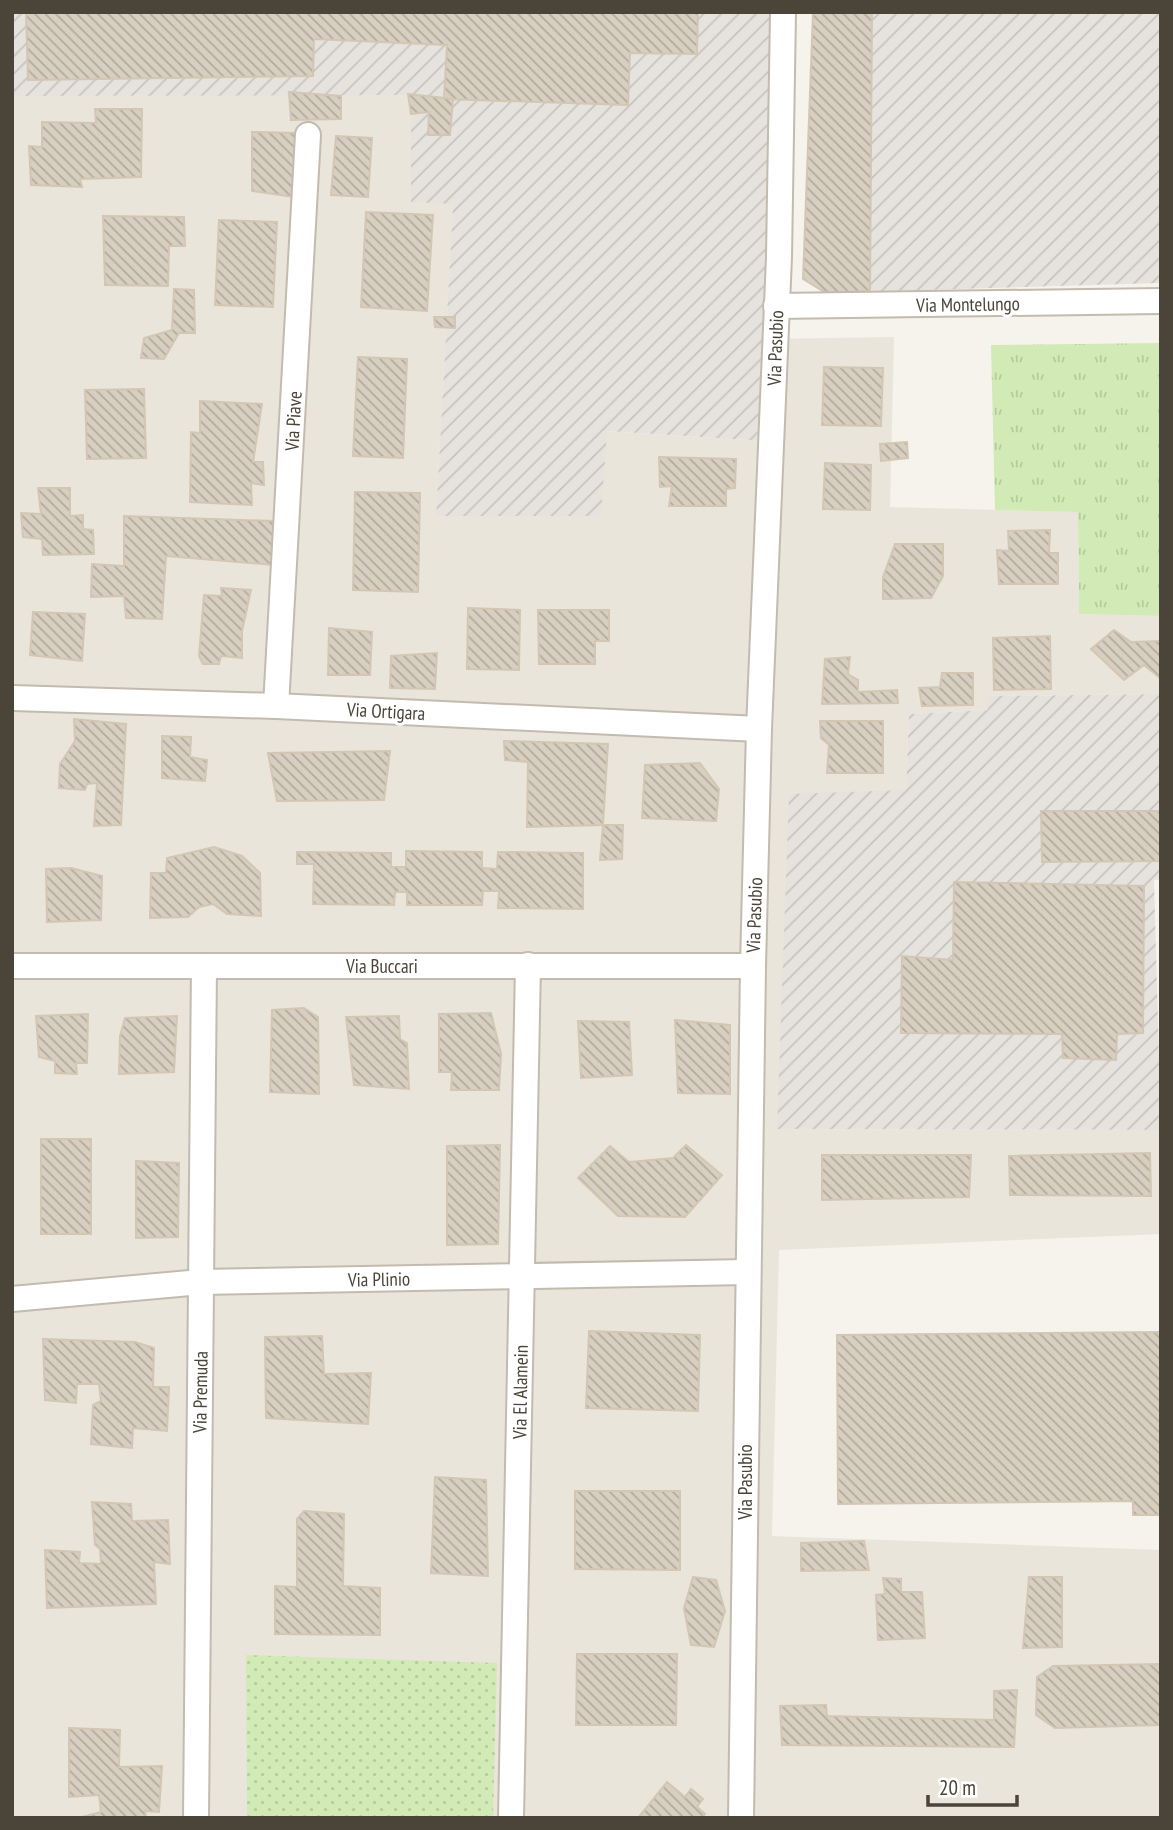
<svg xmlns="http://www.w3.org/2000/svg" width="1173" height="1830" font-family="'PT Sans Narrow',sans-serif">
	<defs>
		<pattern id="industrial-furrows" width="10" height="10" patternUnits="userSpaceOnUse" patternTransform="scale(1.75)"><rect width="10" height="10" fill="#e6e2dd"/><path d="M-1 1l2-2M0 10L10 0M9 11l2-2" fill="none" stroke="#c7c3be"/></pattern>
		<pattern id="grass-tufts" width="24" height="20" patternUnits="userSpaceOnUse" patternTransform="scale(1.75)"><rect width="24" height="20" fill="#d2eab5"/><path d="M3 7l-1-3M5 7V3M7 7l1-3M15 17l-1-3M17 17v-4M19 17l1-3" fill="none" stroke="#b6ca9c"/></pattern>
		<pattern id="park-dots" width="8" height="8" patternUnits="userSpaceOnUse" patternTransform="scale(1.75)"><rect width="8" height="8" fill="#d2eab5"/><path d="M2 2h.1M6 6h.1" fill="none" stroke="#b6ca9c" stroke-width="1.8" stroke-linecap="round"/></pattern>
		<pattern id="building-back-hatch" width="6" height="6" patternUnits="userSpaceOnUse" patternTransform="scale(1.75)"><rect width="6" height="6" fill="#d8cfc1"/><path d="M-1 5l2 2M0 0l6 6M5-1l2 2" fill="none" stroke="#b1aa9e"/></pattern>
	</defs>
	<rect width="100%" height="100%" fill="#f6f3ec"/>
	<polygon fill="#eae5da" points="408,94 411,114 453,204 436,516 606,431 765,441 768,339 894,337 890,507 1078,512 1079,614 1161,616 1161,694 987,696 989,710 909,714 906,791 777,1129 1161,1130 1161,1234 779,1250 772,1536 1161,1550 1161,1818 12,1818 12,96"/>
	<g fill="url(#industrial-furrows)">
		<polygon points="12,12 772,12 765,441 607,431 601,516 436,516 453,204 411,202 411,114 408,95 12,96"/>
		<polygon points="813,12 1161,12 1161,283 826,293"/>
		<polygon points="1161,694 1161,879 1154,880 1161,1130 777,1129 789,794 906,790 909,714 988,710 987,696"/>
	</g>
	<polygon fill="url(#grass-tufts)" points="1161,343 1161,616 1079,614 1078,512 995,510 991,345"/>
	<polygon fill="url(#park-dots)" points="246,1655 497,1663 493,1818 247,1818"/>
	<g fill="url(#building-back-hatch)" stroke="#d3c7b4" stroke-width="2">
		<polygon points="26,12 698,12 697,54 630,53 628,105 444,99 447,45 314,39 313,76 28,80"/>
		<polygon points="813,12 872,12 870,291 826,293 803,279"/>
		<polygon points="289,92 341,96 341,119 291,120"/>
		<polygon points="408,94 453,99 450,135 428,135 429,112 411,114"/>
		<polygon points="95,109 142,109 141,177 80,179 82,187 31,185 29,146 42,147 42,122 96,123"/>
		<polygon points="252,132 297,133 295,197 252,191"/>
		<polygon points="336,136 372,138 368,197 331,195"/>
		<polygon points="366,212 433,215 427,311 361,307"/>
		<polygon points="103,216 184,217 185,246 169,246 168,286 105,285"/>
		<polygon points="219,220 277,222 273,307 215,305"/>
		<polygon points="174,289 194,290 195,333 179,333 164,359 141,358 144,338 172,330"/>
		<polygon points="434,317 455,317 455,328 435,327"/>
		<polygon points="358,357 407,359 403,458 353,456"/>
		<polygon points="824,367 883,368 881,426 822,425"/>
		<polygon points="144,389 146,458 87,459 85,390"/>
		<polygon points="200,401 262,404 253,462 263,462 264,485 251,483 252,505 190,502 191,432 200,433"/>
		<polygon points="907,442 908,458 881,461 880,444"/>
		<polygon points="659,457 736,459 735,488 726,489 726,506 669,506 672,486 660,487"/>
		<polygon points="825,463 871,465 870,510 823,509"/>
		<polygon points="38,488 70,488 70,516 83,515 83,529 93,530 94,554 43,555 42,539 23,537 21,513 41,514"/>
		<polygon points="355,492 420,493 418,592 353,590"/>
		<polygon points="124,516 274,521 274,565 166,556 162,619 126,618 124,596 91,597 92,564 124,566"/>
		<polygon points="1050,530 1049,553 1058,553 1058,584 999,584 997,550 1009,551 1008,531"/>
		<polygon points="895,544 943,544 943,576 931,598 883,599 883,577"/>
		<polygon points="221,588 251,590 242,631 242,658 221,656 219,664 203,664 199,656 204,595 222,596"/>
		<polygon points="468,608 520,610 519,670 467,669"/>
		<polygon points="538,610 609,610 609,641 595,641 595,664 539,664"/>
		<polygon points="33,612 85,614 82,661 30,655"/>
		<polygon points="329,628 372,632 370,675 328,675"/>
		<polygon points="1114,630 1131,642 1161,641 1161,679 1144,665 1124,680 1091,649"/>
		<polygon points="1050,636 1051,689 994,690 993,638"/>
		<polygon points="437,653 435,689 390,688 391,656"/>
		<polygon points="850,657 848,674 858,680 858,692 897,690 898,703 822,704 825,659"/>
		<polygon points="942,673 973,673 973,705 922,706 919,688 940,687"/>
		<polygon points="74,719 126,724 121,825 94,826 97,783 87,784 85,790 59,788 60,764 75,741"/>
		<polygon points="820,721 883,721 883,773 827,773 829,745 821,738"/>
		<polygon points="162,736 191,737 190,757 207,760 205,781 162,778"/>
		<polygon points="504,741 608,744 603,825 527,827 528,762 505,760"/>
		<polygon points="390,751 384,800 277,801 268,753"/>
		<polygon points="700,763 719,789 716,821 642,818 645,765"/>
		<polygon points="1041,811 1161,811 1161,861 1042,862"/>
		<polygon points="603,825 623,825 622,859 600,860"/>
		<polygon points="214,847 242,856 260,873 261,916 227,914 213,904 199,907 188,917 150,918 151,873 166,873 167,858"/>
		<polygon points="406,851 482,852 482,868 497,869 498,852 583,853 583,909 498,908 499,891 483,891 482,905 407,905 407,892 395,892 394,905 313,904 314,864 297,864 297,852 391,853 391,867 406,867"/>
		<polygon points="71,868 102,876 101,920 47,922 46,869"/>
		<polygon points="954,882 1144,886 1143,1033 1117,1034 1116,1060 1063,1058 1062,1034 901,1033 902,956 953,960"/>
		<polygon points="304,1008 318,1017 319,1094 270,1092 272,1010"/>
		<polygon points="491,1013 501,1054 499,1090 451,1090 452,1072 439,1072 439,1014"/>
		<polygon points="88,1014 87,1063 76,1063 77,1074 55,1073 55,1061 39,1057 36,1016"/>
		<polygon points="177,1016 174,1072 119,1074 120,1036 125,1018"/>
		<polygon points="399,1016 400,1039 407,1043 409,1089 354,1085 346,1017"/>
		<polygon points="675,1020 730,1025 730,1094 678,1093"/>
		<polygon points="578,1021 629,1022 632,1075 581,1078"/>
		<rect x="41" y="1139" width="50" height="95"/>
		<polygon points="500,1145 498,1244 447,1245 447,1146"/>
		<polygon points="686,1145 722,1175 685,1217 618,1216 578,1178 610,1146 629,1162 673,1158"/>
		<polygon points="1150,1153 1151,1196 1010,1195 1009,1156"/>
		<polygon points="822,1155 971,1155 969,1197 822,1200"/>
		<polygon points="136,1161 179,1163 178,1237 136,1238"/>
		<polygon points="589,1331 700,1335 698,1411 586,1408"/>
		<polygon points="1161,1332 1161,1515 1133,1515 1133,1501 838,1504 837,1335"/>
		<polygon points="322,1336 324,1374 371,1373 368,1424 266,1418 265,1337"/>
		<polygon points="43,1339 135,1342 154,1348 153,1387 169,1387 167,1431 133,1428 132,1448 91,1444 93,1405 101,1401 99,1384 77,1384 76,1403 45,1400"/>
		<polygon points="435,1477 486,1480 488,1576 431,1573"/>
		<polygon points="575,1491 680,1491 680,1570 575,1569"/>
		<polygon points="92,1502 131,1504 132,1521 168,1520 170,1564 154,1562 156,1604 47,1608 45,1550 80,1552 79,1563 101,1564 100,1549 95,1545"/>
		<polygon points="304,1511 344,1514 343,1586 380,1588 380,1635 275,1634 275,1586 297,1587 297,1519"/>
		<polygon points="864,1541 869,1570 801,1571 801,1543"/>
		<polygon points="693,1577 716,1580 725,1611 714,1647 691,1645 684,1608"/>
		<polygon points="1029,1577 1062,1577 1062,1647 1023,1648"/>
		<polygon points="883,1578 901,1579 901,1592 922,1592 925,1638 878,1640 876,1595 885,1594"/>
		<polygon points="577,1654 677,1654 676,1725 576,1725"/>
		<polygon points="1161,1664 1161,1725 1055,1728 1036,1715 1037,1677 1053,1666"/>
		<polygon points="1017,1690 1014,1747 782,1745 780,1706 826,1705 827,1716 994,1720 994,1691"/>
		<polygon points="69,1728 120,1730 119,1767 162,1766 159,1812 145,1811 146,1818 78,1818 101,1812 99,1795 69,1797"/>
		<polygon points="667,1782 685,1797 691,1789 703,1799 697,1807 705,1814 702,1818 638,1818"/>
	</g>
	<g fill="none" stroke-linecap="round" stroke-linejoin="round">
		<defs>
			<g id="street">
				<polyline points="776,306 1161,301"/>
				<polyline points="12,698 276,706 759,729"/>
				<polyline points="276,706 308,135"/>
				<polyline points="12,966 753,966"/>
				<polyline points="12,1299 201,1282 747,1272"/>
				<polyline points="196,1818 204,966"/>
				<polyline points="511,1818 528,965"/>
				<polyline points="741,1818 753,966 759,729 779,257 783,12"/>
			</g>
		</defs>
		<use href="#street" stroke="#c2bbae" stroke-width="28"/>
		<use href="#street" stroke="#fff" stroke-width="24"/>
	</g>
	<g text-anchor="middle" dominant-baseline="central" stroke-width="6" stroke-linejoin="round" paint-order="stroke">
		<g font-size="19" fill="#4b4439" stroke="#fff">
			<text transform="translate(968 304) rotate(-1)">Via Montelungo</text>
			<text transform="translate(775 348) rotate(-88)">Via Pasubio</text>
			<text transform="translate(293 421) rotate(-87)">Via Piave</text>
			<text transform="translate(386 711) rotate(3)">Via Ortigara</text>
			<text transform="translate(754 915) rotate(-88)">Via Pasubio</text>
			<text x="382" y="966">Via Buccari</text>
			<text transform="translate(379 1279) rotate(-1)">Via Plinio</text>
			<text transform="translate(200 1392) rotate(-89)">Via Premuda</text>
			<text transform="translate(520 1392) rotate(-89)">Via El Alamein</text>
			<text transform="translate(745 1482) rotate(-90)">Via Pasubio</text>
		</g>
	</g>
	<rect width="1173" height="1830" fill="none" stroke="#4b4439" stroke-width="28"/>
	<path d="M928 1795v10h89v-10" fill="none" stroke="#4b4439" stroke-width="3.5"/>
	<text x="939" y="1795" font-size="21" fill="#4b4439" stroke="#ffffff" stroke-width="5" paint-order="stroke">20 m</text>
</svg>
